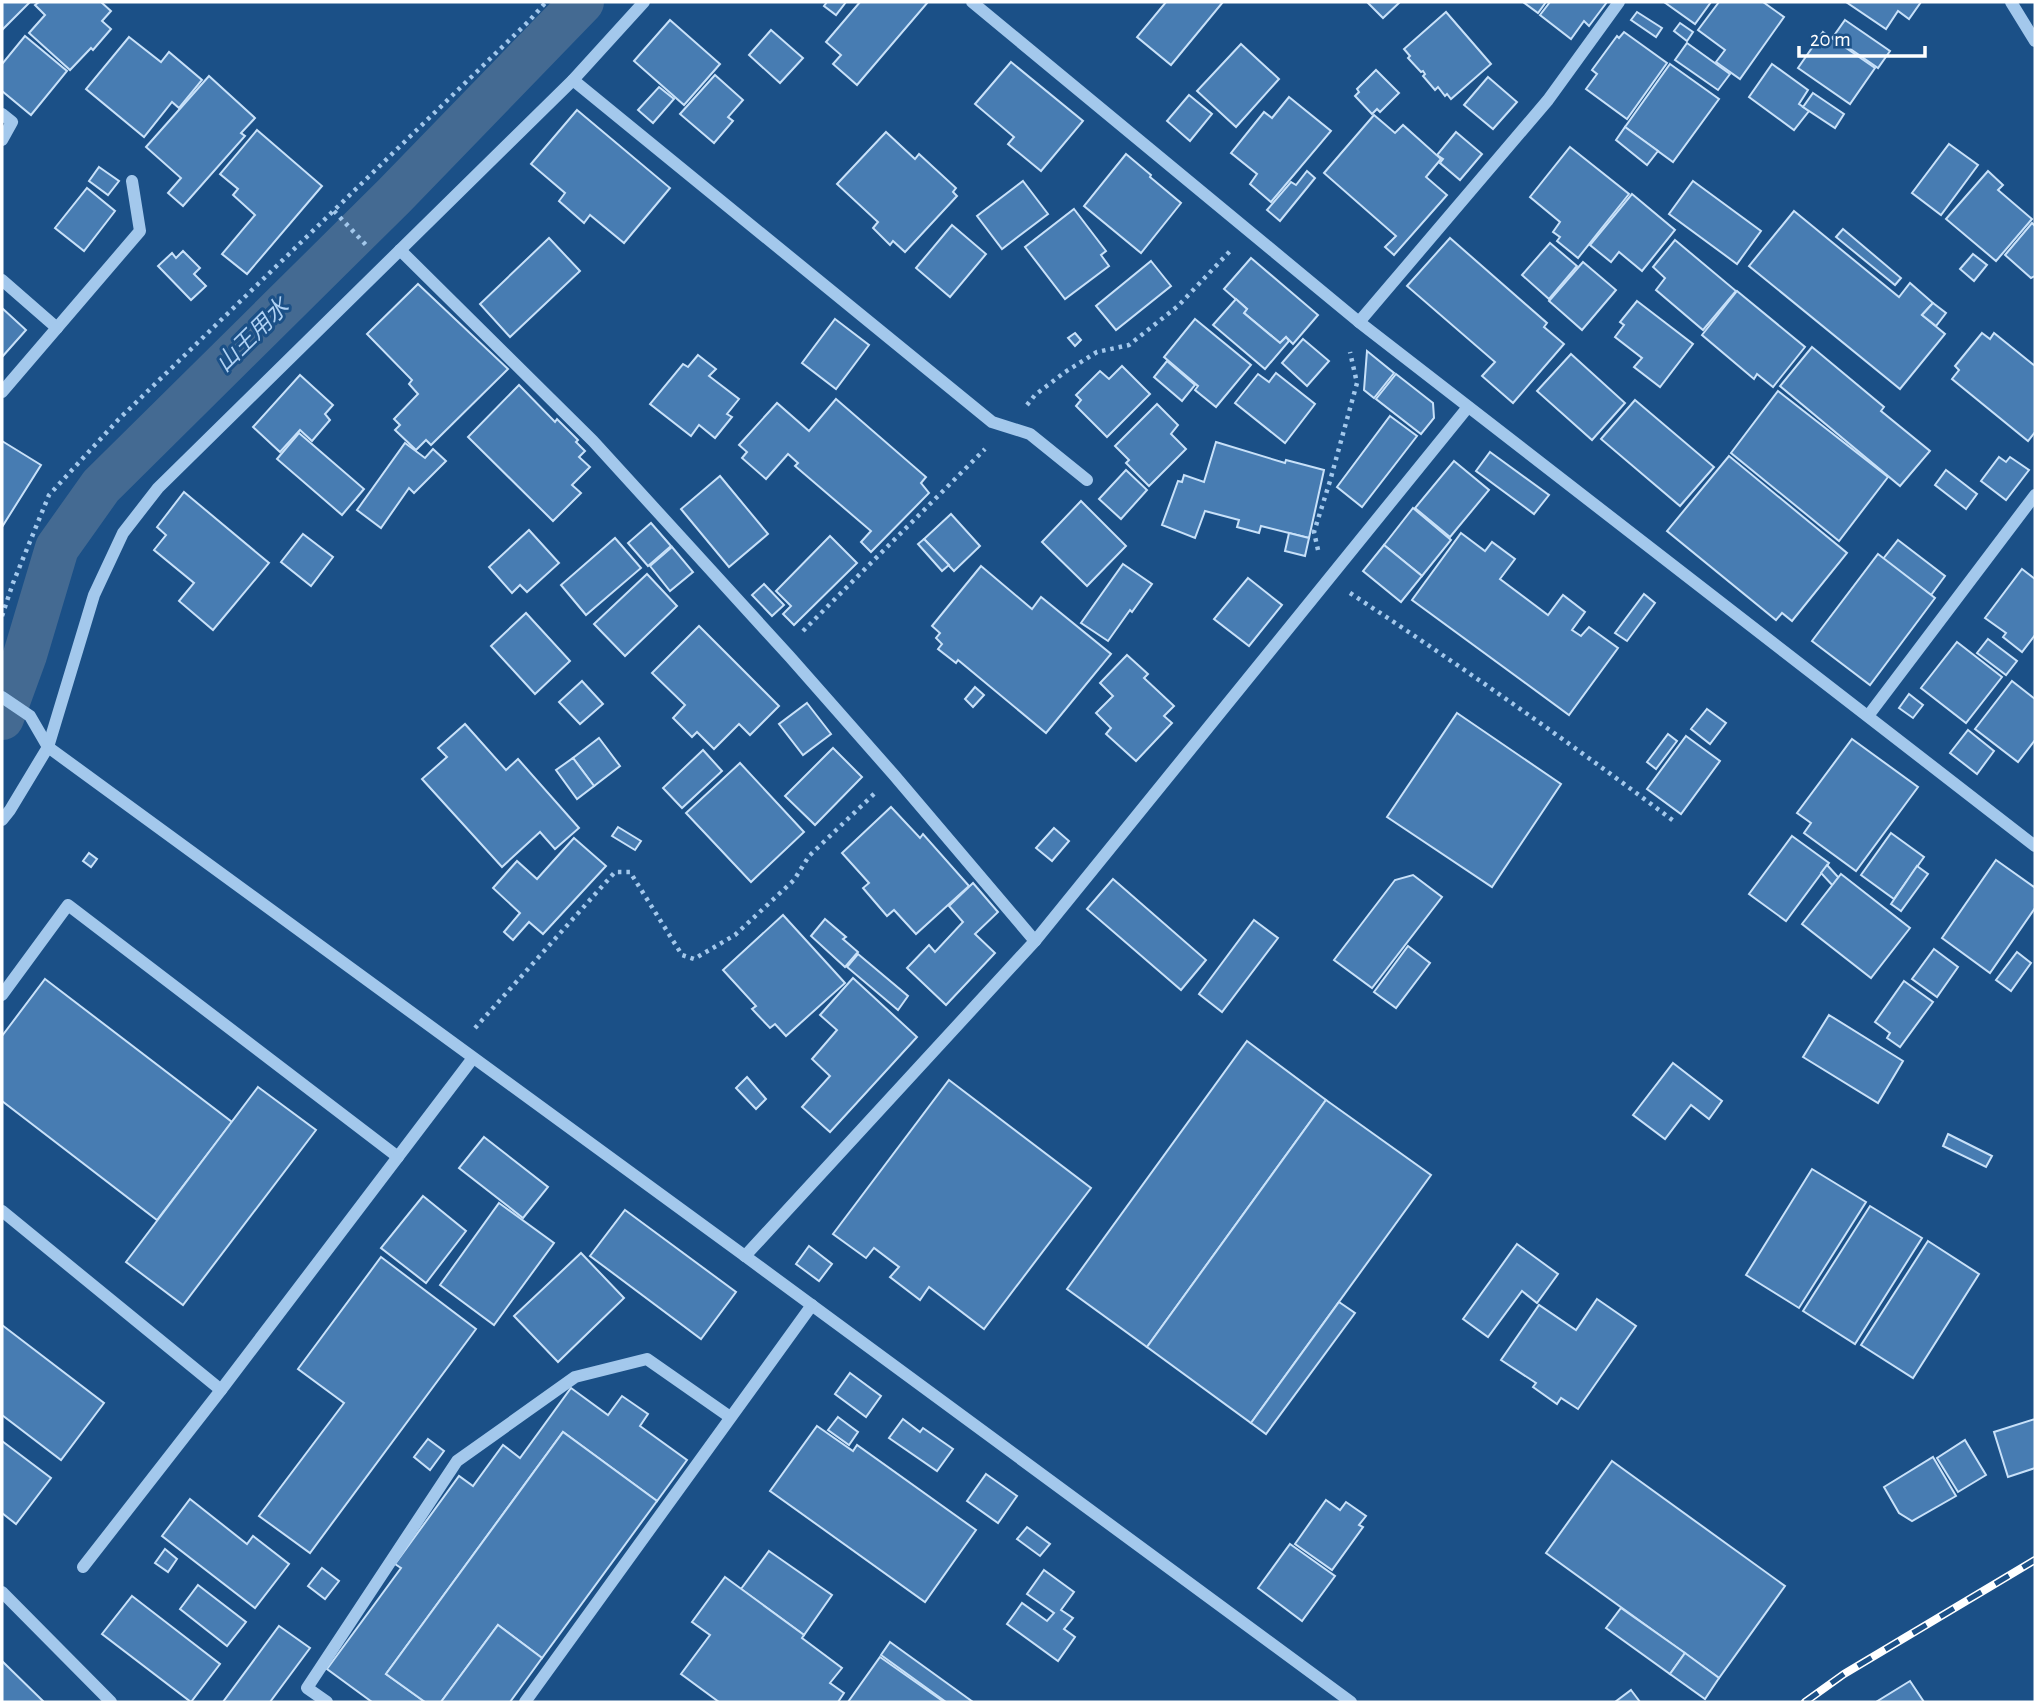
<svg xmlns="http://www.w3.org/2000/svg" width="2037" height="1704" font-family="'Alegreya Sans','Noto Sans JP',sans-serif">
	<rect width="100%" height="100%" fill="#1b5087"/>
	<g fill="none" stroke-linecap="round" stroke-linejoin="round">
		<polyline stroke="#446a92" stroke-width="44" points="2,718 25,655 57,548 101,486 394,196 582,2"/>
	</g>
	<g fill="#477cb2" stroke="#c8e1f9" stroke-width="2">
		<polygon points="2,2 30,2 2,30"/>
		<polygon points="39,2 101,2 111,11 102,21 111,29 93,50 91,48 70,70 29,33 45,15 35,5"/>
		<polygon points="827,2 846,2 836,15 824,6"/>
		<polygon points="860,2 928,2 857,85 833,64 841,55 826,42"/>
		<polygon points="1166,2 1223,2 1171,65 1137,37"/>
		<polygon points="1367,2 1400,2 1383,18"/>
		<polygon points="1523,2 1546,2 1538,13"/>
		<polygon points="1550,2 1607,2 1589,26 1584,21 1571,39 1540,15"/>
		<polygon points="1664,2 1711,2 1695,24"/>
		<polygon points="1719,2 1763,2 1784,17 1740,79 1716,62 1725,50 1698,30"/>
		<polygon points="1846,2 1921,2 1909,19 1898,11 1886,29"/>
		<polygon points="1446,12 1491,64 1451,99 1447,94 1445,96 1438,87 1435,90 1423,76 1425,74 1423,71 1421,72 1408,58 1410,56 1404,49"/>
		<polygon points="1637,12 1662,28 1656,37 1631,20"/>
		<polygon points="670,20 720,64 684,105 634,61"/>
		<polygon points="1845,20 1890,51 1878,68 1833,37"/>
		<polygon points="1680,23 1693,32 1687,41 1674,31"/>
		<polygon points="771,30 803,58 780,83 749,55"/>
		<polygon points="1624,32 1667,63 1627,119 1586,89 1597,74 1592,70 1617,36 1619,38"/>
		<polygon points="1823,32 1875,68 1850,104 1798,68"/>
		<polygon points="25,36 67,71 31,115 2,91 2,64"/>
		<polygon points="129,37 161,62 169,52 202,80 179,108 172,102 144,137 86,89"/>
		<polygon points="1687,43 1730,74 1718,90 1675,60"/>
		<polygon points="1241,44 1279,79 1236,127 1197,91"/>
		<polygon points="1011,62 1083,121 1041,171 1008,144 1014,137 975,104"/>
		<polygon points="1670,64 1719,99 1673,162 1625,127"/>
		<polygon points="1772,64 1808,90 1799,104 1809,111 1794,130 1749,97"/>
		<polygon points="1376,70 1399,93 1380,112 1377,109 1372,114 1355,96 1359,92 1357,89"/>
		<polygon points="715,75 743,100 728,117 733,121 714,143 680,114"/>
		<polygon points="209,76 255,118 241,133 245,136 183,206 168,193 181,178 146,147"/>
		<polygon points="1488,77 1517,102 1493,129 1464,105"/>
		<polygon points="659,87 674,99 653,123 638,110"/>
		<polygon points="1813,93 1844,114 1835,128 1803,107"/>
		<polygon points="1189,95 1212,114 1190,141 1167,121"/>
		<polygon points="1289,97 1331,131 1271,202 1250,184 1257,174 1231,153 1264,112 1272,118"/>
		<polygon points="577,110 670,188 624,243 590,215 584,223 559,201 565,193 531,164"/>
		<polygon points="1374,115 1395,133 1403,125 1441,159 1426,177 1447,195 1394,255 1385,247 1396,236 1324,173"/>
		<polygon points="1625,127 1658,151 1647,165 1616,140"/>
		<polygon points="257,130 322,186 247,274 222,254 255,215 233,195 238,189 220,174"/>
		<polygon points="886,132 915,159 919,154 956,188 953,192 957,196 905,252 893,241 890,245 873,228 878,222 837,184"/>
		<polygon points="1456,132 1482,154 1460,180 1440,163 1443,159 1437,155"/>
		<polygon points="1949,144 1978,165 1941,215 1912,193"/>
		<polygon points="1570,147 1629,194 1578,258 1557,241 1560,237 1553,232 1560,222 1530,197"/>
		<polygon points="1126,154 1151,175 1150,177 1181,203 1141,253 1084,206"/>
		<polygon points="99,167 119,181 108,195 89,181"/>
		<polygon points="1307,171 1315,178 1280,221 1267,210 1291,182 1296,185"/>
		<polygon points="1988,171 2003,185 1998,190 2032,219 1996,261 1946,219"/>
		<polygon points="1023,181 1048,214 1002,249 977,216"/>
		<polygon points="1693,181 1761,231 1737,264 1669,214"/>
		<polygon points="87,188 115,211 84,251 55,228"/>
		<polygon points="1632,194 1675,230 1642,271 1619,252 1611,262 1590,245"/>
		<polygon points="1074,209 1106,251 1101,255 1109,266 1065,299 1025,247"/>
		<polygon points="1794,211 1899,297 1910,283 1933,303 1922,315 1945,334 1900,389 1749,266"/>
		<polygon points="2032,223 2035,226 2035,276 2031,278 2005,255"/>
		<polygon points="952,225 986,254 950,297 916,268"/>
		<polygon points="1843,229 1901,278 1895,285 1836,237"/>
		<polygon points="549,238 580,271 510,337 480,304"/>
		<polygon points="1450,238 1547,323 1544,327 1564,344 1513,403 1482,376 1495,362 1407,286"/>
		<polygon points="1675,240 1736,291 1703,330 1656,290 1665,278 1653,267"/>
		<polygon points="1550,243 1577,266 1549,299 1522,275"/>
		<polygon points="183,251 200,268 194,274 206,286 191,300 158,266 172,253 176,258"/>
		<polygon points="1973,254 1987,265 1974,281 1960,269"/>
		<polygon points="1251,258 1318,315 1293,344 1286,337 1280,343 1244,313 1247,309 1224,289"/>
		<polygon points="1151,261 1171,286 1116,330 1096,306"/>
		<polygon points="1583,262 1616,290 1582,330 1549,301"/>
		<polygon points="418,284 508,369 431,445 426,440 416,450 395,430 400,425 394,419 418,394 409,384 412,380 367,334"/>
		<polygon points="1737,291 1805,347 1773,387 1757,374 1754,379 1702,335"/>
		<polygon points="1236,299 1247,309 1244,313 1280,343 1286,337 1289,341 1265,369 1213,325"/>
		<polygon points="1637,301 1693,344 1660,387 1634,367 1642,358 1615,337 1624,325 1620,322"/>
		<polygon points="1933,303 1946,313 1936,326 1922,315"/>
		<polygon points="2,308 26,330 2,357"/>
		<polygon points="835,319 869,345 836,389 802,363"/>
		<polygon points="1195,319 1251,365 1216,407 1195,390 1198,386 1164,357"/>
		<polygon points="1075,333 1081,340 1075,346 1068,338"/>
		<polygon points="1982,333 1990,339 1994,333 2035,366 2035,432 2028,441 1952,379 1959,370 1955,366"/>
		<polygon points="1303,339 1329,361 1307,386 1282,363"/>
		<polygon points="1812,347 1884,407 1881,411 1930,451 1900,486 1780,386"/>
		<polygon points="1367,351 1394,373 1374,398 1364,390"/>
		<polygon points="1571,354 1625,403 1592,440 1537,391"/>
		<polygon points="698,355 716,369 709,376 739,399 727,414 732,417 715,438 699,425 691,436 650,404 683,364 688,367"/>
		<polygon points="1167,361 1195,385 1182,401 1154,377"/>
		<polygon points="1122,366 1150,394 1107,437 1076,406 1081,400 1076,395 1100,371 1109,379"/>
		<polygon points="1276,373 1315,404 1285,443 1235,403 1258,374 1269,382"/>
		<polygon points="1396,374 1433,403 1434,418 1421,434 1376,399"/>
		<polygon points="300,375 333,405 325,414 330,420 312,441 300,430 280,452 253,427"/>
		<polygon points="519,385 555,422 557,419 578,440 576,442 585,451 579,457 590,467 572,485 581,493 553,521 468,437"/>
		<polygon points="1778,391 1888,477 1839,541 1731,453"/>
		<polygon points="836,399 926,477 921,483 929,493 871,552 861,542 871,531 795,466 798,463 788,454 766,479 742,458 747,452 739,445 777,403 809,431"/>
		<polygon points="1635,400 1714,467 1680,506 1601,439"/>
		<polygon points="1157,404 1178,425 1171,434 1186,449 1149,486 1126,463 1129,460 1115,446"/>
		<polygon points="1390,416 1417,436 1362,507 1337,487"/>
		<polygon points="299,433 364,489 342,515 277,459"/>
		<polygon points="2,441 41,465 2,527"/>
		<polygon points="1216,442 1285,463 1286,460 1324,470 1309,538 1261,526 1259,533 1237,527 1239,520 1205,511 1195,538 1162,525 1178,481 1182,482 1184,475 1204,482"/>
		<polygon points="405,443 425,458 433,449 446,461 414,493 409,488 381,528 357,510"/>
		<polygon points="1490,452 1549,495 1534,514 1476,471"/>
		<polygon points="1729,456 1847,553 1792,621 1782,613 1776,620 1667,531"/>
		<polygon points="1999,457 2006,462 2010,457 2029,470 2006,500 1981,481"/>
		<polygon points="1454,461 1489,490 1450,537 1415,508"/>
		<polygon points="1126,470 1147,490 1121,519 1099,499"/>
		<polygon points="1946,470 1977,494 1966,509 1935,485"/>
		<polygon points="720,476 768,534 729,567 681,509"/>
		<polygon points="184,492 269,563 213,630 179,601 194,583 154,550 166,535 157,527"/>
		<polygon points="1081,501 1126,546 1087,586 1042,542"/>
		<polygon points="1413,508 1451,540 1422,576 1384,545"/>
		<polygon points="951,514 980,546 954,571 924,539"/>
		<polygon points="651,523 671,546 648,566 628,543"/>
		<polygon points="529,530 559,563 527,592 520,585 512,593 489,567"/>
		<polygon points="1289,533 1309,538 1305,556 1285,551"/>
		<polygon points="1461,533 1485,551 1492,542 1515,559 1500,579 1548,615 1563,595 1585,612 1572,630 1581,636 1589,627 1618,648 1569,715 1412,600"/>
		<polygon points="303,534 333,557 311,586 281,562"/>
		<polygon points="830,536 857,563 794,625 783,614 791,606 776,591"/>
		<polygon points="615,538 641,568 586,615 561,585"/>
		<polygon points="924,539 949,565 942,571 918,544"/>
		<polygon points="1898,540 1945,576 1931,595 1883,559"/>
		<polygon points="1384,545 1422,576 1401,602 1363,571"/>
		<polygon points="672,547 693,572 670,591 650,566"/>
		<polygon points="1878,554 1935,598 1870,685 1812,641"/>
		<polygon points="1123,564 1152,584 1132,612 1130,610 1108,641 1081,623"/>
		<polygon points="981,566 1032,609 1041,597 1111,654 1046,733 958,660 956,663 938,649 942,644 936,638 940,633 932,626"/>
		<polygon points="2022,569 2035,579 2035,635 2022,652 2003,637 2006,633 1985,618"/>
		<polygon points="647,574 677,606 625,656 594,624"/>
		<polygon points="1248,578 1282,605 1249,646 1214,619"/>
		<polygon points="764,584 784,605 772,616 752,595"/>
		<polygon points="1644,594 1655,603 1627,641 1615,633"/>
		<polygon points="526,613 570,661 535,694 491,646"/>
		<polygon points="699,626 779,706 750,735 739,724 714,749 697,732 692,737 673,718 685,705 652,673"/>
		<polygon points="1988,639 2017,661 2006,675 1977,653"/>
		<polygon points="1957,642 2002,677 1966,723 1921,688"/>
		<polygon points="1127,655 1148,674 1144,678 1174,706 1164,716 1172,723 1136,761 1106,734 1111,728 1096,713 1113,696 1100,683"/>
		<polygon points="582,681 603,704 580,724 559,702"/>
		<polygon points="2012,681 2035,699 2035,740 2018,762 1975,729"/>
		<polygon points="975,687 984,695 973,707 965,699"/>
		<polygon points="1909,694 1923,705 1913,718 1899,708"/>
		<polygon points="807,703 831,734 803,755 779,724"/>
		<polygon points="1707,709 1726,723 1710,744 1691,729"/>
		<polygon points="1457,713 1561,784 1492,887 1387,817"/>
		<polygon points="465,724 506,770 518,759 579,828 555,849 540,832 502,867 422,779 447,757 438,748"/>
		<polygon points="1968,730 1994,751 1977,774 1950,753"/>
		<polygon points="1668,734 1677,741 1656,769 1647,762"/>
		<polygon points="1686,736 1720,761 1681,814 1647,789"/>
		<polygon points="599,738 620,766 594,786 573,758"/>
		<polygon points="1852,739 1918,787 1856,871 1804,833 1811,823 1797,813"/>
		<polygon points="833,748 862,777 815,825 785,796"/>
		<polygon points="703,750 722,771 682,808 663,788"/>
		<polygon points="573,758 594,786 577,799 556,770"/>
		<polygon points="740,763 804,832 751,882 686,813"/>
		<polygon points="891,807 920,838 923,834 969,886 916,934 894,910 887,916 863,888 869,883 842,853"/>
		<polygon points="618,827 641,841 635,850 612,836"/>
		<polygon points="1054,828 1069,841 1052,861 1036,848"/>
		<polygon points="1891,833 1924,857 1894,899 1861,875"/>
		<polygon points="1792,836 1829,863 1786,921 1749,894"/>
		<polygon points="574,838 606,866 543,934 529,922 513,940 504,932 520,913 493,888 517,861 537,879"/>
		<polygon points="89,853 97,859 91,867 83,861"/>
		<polygon points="1996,860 2034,887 2035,885 2035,908 1990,973 1942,938"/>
		<polygon points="1827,865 1839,878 1833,886 1821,873"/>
		<polygon points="1917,866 1928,874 1901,911 1891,904"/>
		<polygon points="1841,874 1910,928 1871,978 1802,924"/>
		<polygon points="1413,875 1442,897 1372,988 1334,960 1395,880"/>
		<polygon points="1113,879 1206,960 1181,990 1087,909"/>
		<polygon points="973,883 998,912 975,934 995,953 946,1005 907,968 929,945 935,952 963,922 949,906"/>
		<polygon points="783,915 845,983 786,1036 775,1024 770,1028 752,1009 756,1006 723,970"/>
		<polygon points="825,919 846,937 843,939 858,952 845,967 811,936"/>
		<polygon points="1254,920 1278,938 1222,1012 1199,994"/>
		<polygon points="1408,946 1430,963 1396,1008 1374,992"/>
		<polygon points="1934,949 1958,967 1937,997 1912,979"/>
		<polygon points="2017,952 2031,963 2011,991 1996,980"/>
		<polygon points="858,954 908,996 898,1010 847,967"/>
		<polygon points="853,978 917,1037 830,1132 802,1107 830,1076 812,1059 837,1030 820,1015"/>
		<polygon points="45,979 232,1122 157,1220 2,1101 2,1036"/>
		<polygon points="1904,981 1933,1002 1900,1047 1887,1038 1890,1033 1875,1022"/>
		<polygon points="1829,1015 1903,1061 1878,1103 1803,1057"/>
		<polygon points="1247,1041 1326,1100 1147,1347 1067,1289"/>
		<polygon points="1673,1063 1722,1101 1709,1119 1691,1105 1665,1139 1633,1115"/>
		<polygon points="747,1077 766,1099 756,1109 736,1088"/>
		<polygon points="949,1080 1091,1188 984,1329 929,1287 920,1300 890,1277 899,1267 874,1248 866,1258 833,1234"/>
		<polygon points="258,1087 316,1130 183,1305 126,1262"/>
		<polygon points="1326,1100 1431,1175 1251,1423 1147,1347"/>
		<polygon points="1948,1134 1992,1156 1986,1167 1943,1146"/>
		<polygon points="484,1137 548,1187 523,1218 459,1168"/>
		<polygon points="1812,1169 1866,1202 1799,1308 1746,1275"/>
		<polygon points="423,1196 466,1231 426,1283 381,1248"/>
		<polygon points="499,1203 554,1243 494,1325 440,1285"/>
		<polygon points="1870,1206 1922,1238 1855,1344 1803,1311"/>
		<polygon points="625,1210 736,1292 701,1339 590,1256"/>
		<polygon points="1928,1241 1979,1274 1913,1378 1861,1345"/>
		<polygon points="1517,1244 1558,1274 1537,1303 1522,1291 1488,1337 1463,1319"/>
		<polygon points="809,1246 832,1264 819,1281 796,1264"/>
		<polygon points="581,1253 624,1298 558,1362 514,1316"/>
		<polygon points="381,1257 476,1329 310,1553 259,1516 344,1403 298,1369"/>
		<polygon points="1597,1299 1636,1326 1578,1409 1561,1398 1557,1404 1533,1387 1536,1383 1501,1360 1539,1305 1576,1330"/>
		<polygon points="1339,1302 1355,1313 1266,1434 1251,1423"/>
		<polygon points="2,1325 104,1403 61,1460 2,1415"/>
		<polygon points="850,1373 881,1396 866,1417 835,1394"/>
		<polygon points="571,1388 608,1415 622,1396 648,1414 640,1426 687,1460 657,1501 563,1432 386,1674 425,1702 372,1702 327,1669 401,1568 395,1564 459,1476 473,1486 503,1445 520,1458"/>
		<polygon points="838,1417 858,1432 849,1445 828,1430"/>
		<polygon points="903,1419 920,1432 923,1428 953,1449 937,1471 889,1438"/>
		<polygon points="2035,1419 2035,1468 2008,1477 1994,1432"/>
		<polygon points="817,1426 853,1451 857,1445 976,1530 925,1602 770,1491"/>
		<polygon points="563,1432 657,1501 542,1658 498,1625 441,1702 425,1702 386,1674"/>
		<polygon points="428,1439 444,1451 430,1470 414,1457"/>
		<polygon points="1965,1440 1986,1475 1958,1492 1937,1458"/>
		<polygon points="2,1441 51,1478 16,1524 2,1513"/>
		<polygon points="1933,1457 1956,1496 1912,1521 1899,1513 1884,1487"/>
		<polygon points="1612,1461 1785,1586 1719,1678 1546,1553"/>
		<polygon points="986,1474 1017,1496 998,1523 967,1501"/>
		<polygon points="190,1499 247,1544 253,1536 289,1564 255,1608 162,1536"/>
		<polygon points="1326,1500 1340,1510 1346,1502 1366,1516 1359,1525 1363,1527 1332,1570 1295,1544"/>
		<polygon points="1027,1527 1050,1544 1040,1556 1017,1539"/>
		<polygon points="1290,1544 1335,1576 1302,1621 1258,1588"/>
		<polygon points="165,1549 177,1559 168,1572 155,1563"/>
		<polygon points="769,1551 832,1595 804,1635 741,1589"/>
		<polygon points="322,1568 339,1581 325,1599 308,1586"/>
		<polygon points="1044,1570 1074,1592 1061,1610 1073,1618 1064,1629 1075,1637 1058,1661 1007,1624 1022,1603 1047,1621 1054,1613 1027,1594"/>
		<polygon points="725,1577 804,1635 802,1638 842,1668 830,1683 844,1693 838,1702 719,1702 681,1674 710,1635 692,1622"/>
		<polygon points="198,1585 246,1622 227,1646 180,1609"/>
		<polygon points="132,1596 220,1664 191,1702 102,1634"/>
		<polygon points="1621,1608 1685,1653 1670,1674 1606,1628"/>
		<polygon points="498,1625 542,1658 510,1702 441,1702"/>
		<polygon points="279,1626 310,1648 270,1702 223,1702"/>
		<polygon points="890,1642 973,1702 946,1702 881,1655"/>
		<polygon points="1685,1653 1719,1678 1705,1699 1670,1674"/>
		<polygon points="880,1657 944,1702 848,1702"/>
		<polygon points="2,1661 44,1702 2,1702"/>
		<polygon points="1910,1681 1924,1702 1876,1702"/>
		<polygon points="1631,1690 1640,1702 1615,1702"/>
	</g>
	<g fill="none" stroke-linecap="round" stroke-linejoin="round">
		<g stroke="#a3c8ec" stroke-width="4.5" stroke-dasharray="3.5 5" stroke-linecap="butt">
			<polyline points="334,211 367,246"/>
			<polyline points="1027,405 1035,395 1065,372 1097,352 1129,345 1178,306 1231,250"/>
			<polyline points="1318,550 1314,532 1330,481 1357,383 1350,352"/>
			<path d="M1350,593C1461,666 1569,742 1675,822"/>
			<polyline points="2,616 13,583 49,495 118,420 529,21 546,2"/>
			<polyline points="803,631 985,449"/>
			<polyline points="475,1028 615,872 630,872 682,955 694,959 735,935 794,880 809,856 875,793"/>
		</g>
		<g stroke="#a3c8ec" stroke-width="12">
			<polyline points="972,2 1359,322 2035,846"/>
			<polyline points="2011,2 2035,41"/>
			<polyline points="573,80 992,422 1030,434 1087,480"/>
			<polyline points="2,114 12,122 2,140"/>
			<polyline points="400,250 593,441 790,657 894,775 1035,941"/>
			<polyline points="2,280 57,328"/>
			<polyline points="1359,322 1548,100 1619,2"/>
			<polyline points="2,392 140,231 132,181"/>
			<polyline points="2,697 30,716 48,747 745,1256 1351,1702"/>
			<polyline points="1868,716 2035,495"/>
			<polyline points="2,820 10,810 48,747 94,595 123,533 158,488 573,80 644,2"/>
			<polyline points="2,995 68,905 398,1157"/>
			<polyline points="2,1211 221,1390"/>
			<polyline points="745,1256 1035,941 1468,407"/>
			<polyline points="83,1567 221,1390 473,1058"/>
			<polyline points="2,1592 111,1702"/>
			<polyline points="327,1702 307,1688 457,1461 575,1377 647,1359 730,1417"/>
			<polyline points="525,1702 812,1305"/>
		</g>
		<defs>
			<polyline id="rail" points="1805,1702 1844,1674 2035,1560"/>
		</defs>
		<use href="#rail" stroke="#fff" stroke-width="8"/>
		<use href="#rail" stroke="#1b5087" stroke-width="5" stroke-dasharray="16" stroke-linecap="butt"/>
	</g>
	<g text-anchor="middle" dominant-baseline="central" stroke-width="6" stroke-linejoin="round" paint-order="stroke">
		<g font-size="23" font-style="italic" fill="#afd1f3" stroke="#1b5087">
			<text transform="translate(253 336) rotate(-45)">山王用水</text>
		</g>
	</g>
	<rect width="2037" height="1704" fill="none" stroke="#ffffff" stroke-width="7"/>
	<path d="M1799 46v10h126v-10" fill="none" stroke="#ffffff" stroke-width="3.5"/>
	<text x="1810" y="46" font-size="21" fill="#ffffff" stroke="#1b5087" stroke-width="5" paint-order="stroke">20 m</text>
</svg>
